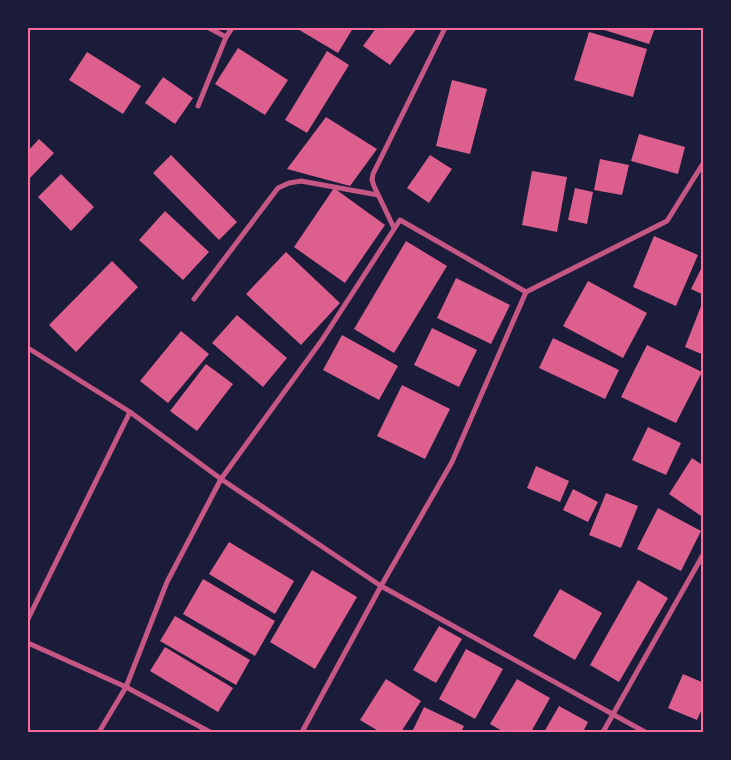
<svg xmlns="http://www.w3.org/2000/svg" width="731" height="760" font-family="'Fira Sans Condensed',sans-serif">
	<rect width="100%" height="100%" fill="#1b1b3a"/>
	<g fill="#dd5f8e">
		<polygon points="296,28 353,28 338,53"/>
		<polygon points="376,28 417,28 390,65 363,46"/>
		<polygon points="598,28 655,28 649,44"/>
		<polygon points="589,32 647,49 633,97 574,80"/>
		<polygon points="238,48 288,80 265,115 215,84"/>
		<polygon points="327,51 349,65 307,133 285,120"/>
		<polygon points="87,52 141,86 123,114 69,80"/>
		<polygon points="163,77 193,98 175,124 145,103"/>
		<polygon points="452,80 487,89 470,154 436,146"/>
		<polygon points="326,117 377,149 350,186 287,169"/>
		<polygon points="639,134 685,147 678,174 631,161"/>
		<polygon points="39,139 54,153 30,178 28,175 28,151"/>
		<polygon points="171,155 237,222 219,240 153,173"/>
		<polygon points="430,155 452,169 429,203 407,188"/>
		<polygon points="600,159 629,165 622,195 594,190"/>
		<polygon points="532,171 567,177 557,232 522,225"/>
		<polygon points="61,174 94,207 71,231 38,197"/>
		<polygon points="334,188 385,225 345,283 294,247"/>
		<polygon points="575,188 593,192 587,224 568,220"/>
		<polygon points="165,211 209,252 183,280 139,240"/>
		<polygon points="654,236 698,255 676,306 633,287"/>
		<polygon points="406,241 447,266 394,353 354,329"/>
		<polygon points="286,252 340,303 301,345 246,294"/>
		<polygon points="112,261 138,287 76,352 49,325"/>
		<polygon points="704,263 704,295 691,289"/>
		<polygon points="456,278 510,305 491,344 437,318"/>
		<polygon points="588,281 647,313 623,358 563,326"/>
		<polygon points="703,301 704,301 704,355 685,347"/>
		<polygon points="237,315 287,358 263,387 212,343"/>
		<polygon points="432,328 477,350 459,387 414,365"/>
		<polygon points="181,331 209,354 168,403 140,381"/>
		<polygon points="342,335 398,366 379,400 323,370"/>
		<polygon points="553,338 619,370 605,399 539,368"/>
		<polygon points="647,345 702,372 676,423 621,397"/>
		<polygon points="206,364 233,384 197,431 170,411"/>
		<polygon points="402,385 450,409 425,459 377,436"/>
		<polygon points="648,427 681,443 666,475 632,460"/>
		<polygon points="692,458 704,466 704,518 669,494"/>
		<polygon points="536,466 569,481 560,502 527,488"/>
		<polygon points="573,489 598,502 588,522 563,510"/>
		<polygon points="606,493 638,506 621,548 589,535"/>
		<polygon points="658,508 701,531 681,571 637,549"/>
		<polygon points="229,542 294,581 275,614 209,574"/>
		<polygon points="312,570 357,597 315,669 270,642"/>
		<polygon points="203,579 275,621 255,656 183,614"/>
		<polygon points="638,580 668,598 619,682 590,665"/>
		<polygon points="560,589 602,613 575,660 533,636"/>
		<polygon points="175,616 250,660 236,685 160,641"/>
		<polygon points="439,626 462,639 436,683 413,670"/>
		<polygon points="165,647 233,688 218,712 150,671"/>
		<polygon points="466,649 503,669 475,719 439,699"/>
		<polygon points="683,674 704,683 704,704 697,720 668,708"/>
		<polygon points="386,679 421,701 401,732 380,732 360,720"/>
		<polygon points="517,679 550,698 531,732 504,732 490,724"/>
		<polygon points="559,706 588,722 583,732 544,732"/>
		<polygon points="424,707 464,726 461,732 412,732"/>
	</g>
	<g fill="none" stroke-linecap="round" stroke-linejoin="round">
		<g stroke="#c65784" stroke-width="5">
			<polyline points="226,37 232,28"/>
			<polyline points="198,106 226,37 209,28"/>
			<polyline points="394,228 374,186 372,180 373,174 445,28"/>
			<polyline points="194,299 278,188 289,183 301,181 378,195"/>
			<polyline points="28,348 130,412 221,479 381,586 645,732"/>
			<polyline points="28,619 130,412"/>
			<polyline points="28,643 126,687 210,732"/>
			<polyline points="99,732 126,687 167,582 221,479 322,340 400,220 526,292"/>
			<polyline points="302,732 381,586 452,462 526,292 667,221 704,162"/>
			<polyline points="603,732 704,553"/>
		</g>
	</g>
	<rect width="731" height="760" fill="none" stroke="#1b1b3a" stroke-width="58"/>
	<rect x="29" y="29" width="673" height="702" fill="none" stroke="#ff6b9d" stroke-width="2"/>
</svg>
